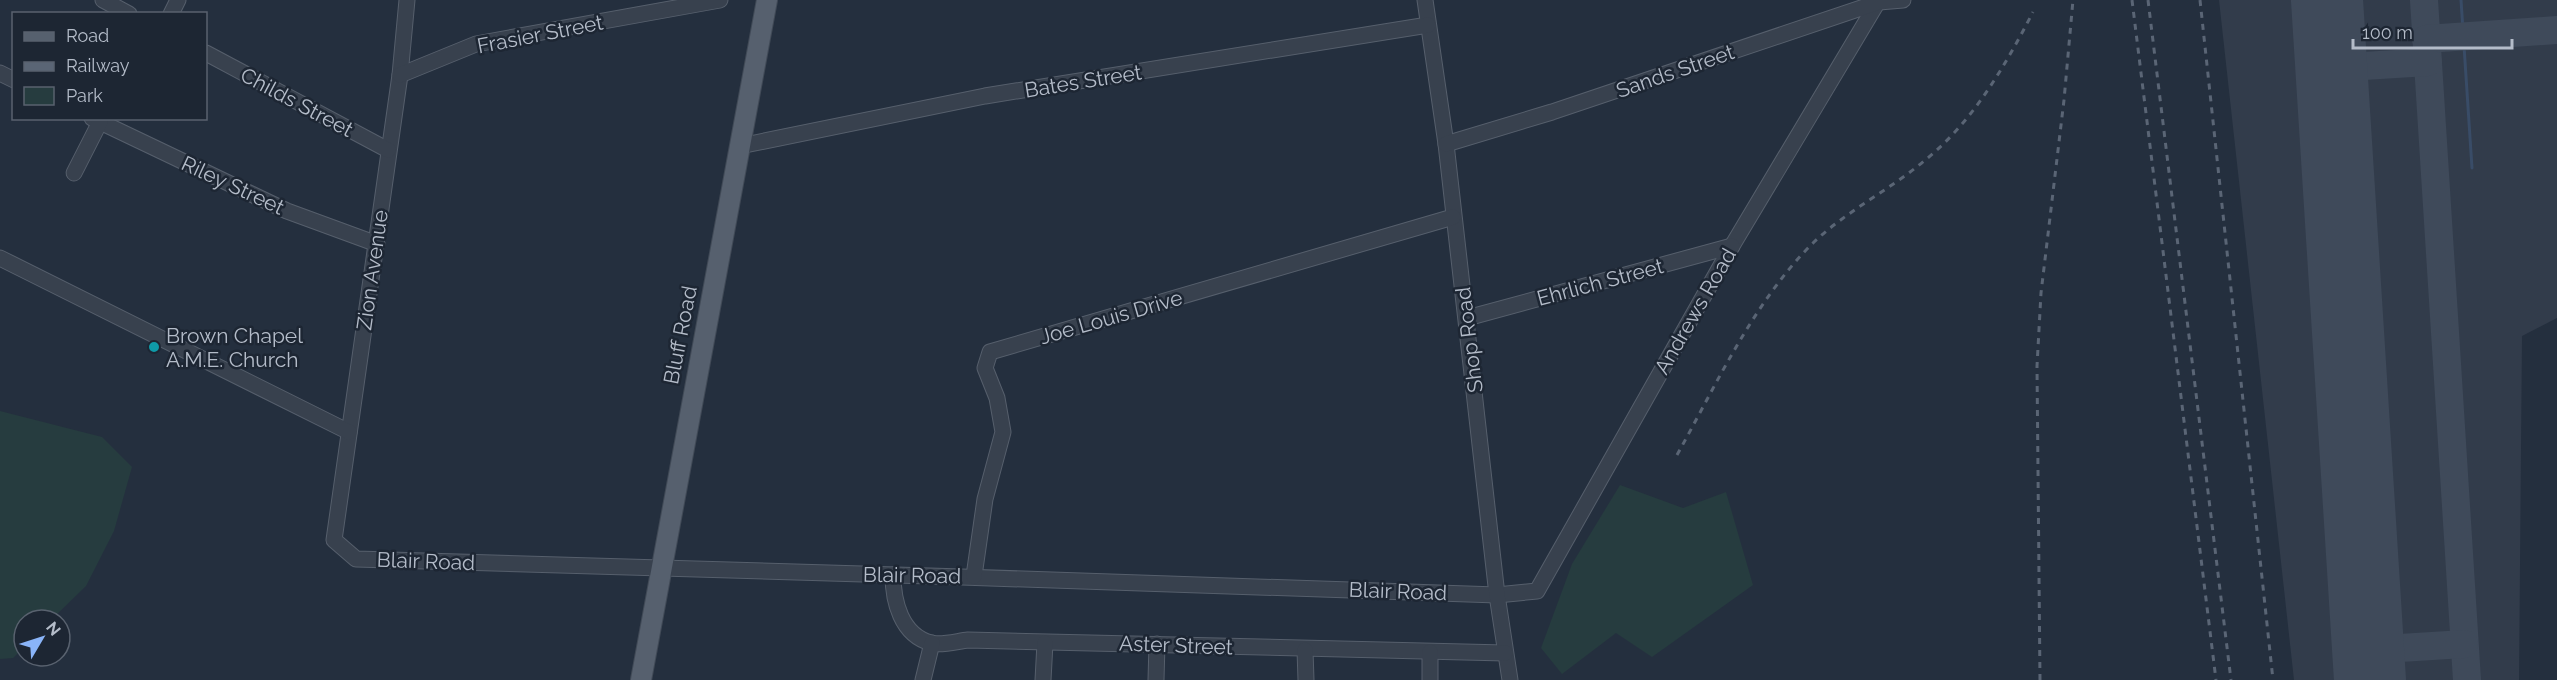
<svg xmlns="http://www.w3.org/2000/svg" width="2557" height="680" font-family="Raleway,sans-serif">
	<rect width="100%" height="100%" fill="#242f3e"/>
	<polygon fill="#323c4b" points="2219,0 2557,0 2557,318 2522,336 2519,680 2294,680"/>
	<g fill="#263c3f">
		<polygon points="0,411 102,437 132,467 114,531 86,586 51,620 24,620 24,647 13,658 0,659"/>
		<polygon points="1620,485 1683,508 1726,492 1753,585 1652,657 1616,633 1562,674 1541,648 1572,564"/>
	</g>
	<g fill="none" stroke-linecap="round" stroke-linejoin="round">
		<polyline stroke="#394c67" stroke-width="3" points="2461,0 2472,168"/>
		<g stroke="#3f4a5a" stroke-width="28">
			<polyline points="2424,0 2467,680"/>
			<polyline points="2426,39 2557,30"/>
			<polyline points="2331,68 2428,62"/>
			<polyline points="2368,650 2464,644"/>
		</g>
		<polyline stroke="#3f4a5a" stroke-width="72" points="2327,0 2370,680"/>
		<defs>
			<g id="minor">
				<polyline points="103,0 129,14"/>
				<path d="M407,0L400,75L334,540L356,559C736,570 1117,581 1497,595L1537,591L1732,246L1879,0"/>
				<polyline points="1425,0 1446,144 1497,595 1510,680"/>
				<polyline points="171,14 178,0"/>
				<polyline points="206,53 388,150"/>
				<polyline points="0,73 14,80"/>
				<polyline points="400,75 476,44 720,0"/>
				<polyline points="92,118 287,211 377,244"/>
				<polyline points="1446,144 1552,112 1879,2 1903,0"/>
				<polyline points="740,146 985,96 1428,25"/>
				<polyline points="74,173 100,122"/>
				<polyline points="0,258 349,432"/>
				<polyline points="1467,318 1732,246"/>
				<path d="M893,575C893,601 901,635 931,643C941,646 958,641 968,640L1505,653"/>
				<polyline points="974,576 985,499 1003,432 997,398 985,368 990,352 1453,217"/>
				<polyline points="1305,650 1306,680"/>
				<polyline points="923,680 932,643"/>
				<polyline points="1043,680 1045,643"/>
				<polyline points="1156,680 1157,644"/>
				<polyline points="1430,680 1430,652"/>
			</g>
			<polyline id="major" points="641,680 767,0"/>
		</defs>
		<use href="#minor" stroke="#565f6c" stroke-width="17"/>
		<use href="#major" stroke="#414a57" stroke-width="22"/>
		<use href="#minor" stroke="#38414e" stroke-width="15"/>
		<use href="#major" stroke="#56606e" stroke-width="20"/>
		<g stroke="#5a6575" stroke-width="3" stroke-dasharray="6 6" stroke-linecap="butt">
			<polyline points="2132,0 2216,680"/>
			<polyline points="2148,0 2231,680"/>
			<polyline points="2200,0 2273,680"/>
			<path d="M1677,455C1716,385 1752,306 1808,248C1842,213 1887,192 1924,161C1973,122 2005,66 2033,12"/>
			<polyline points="2040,680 2037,366 2041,293 2064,100 2073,0"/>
		</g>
	</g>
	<circle fill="#0f9aa8" stroke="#1d2633" stroke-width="2" cx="154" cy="347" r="6"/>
	<g text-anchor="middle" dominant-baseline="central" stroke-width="5" stroke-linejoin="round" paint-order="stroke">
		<g font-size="21" fill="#b4bcc9" stroke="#1d2633">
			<text transform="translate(540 34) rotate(-11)">Frasier Street</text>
			<text transform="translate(1675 71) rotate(-19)">Sands Street</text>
			<text transform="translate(1083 81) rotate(-9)">Bates Street</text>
			<text transform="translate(297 102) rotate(28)">Childs Street</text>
			<text transform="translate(233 185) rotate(25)">Riley Street</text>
			<text transform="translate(372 270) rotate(-82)">Zion Avenue</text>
			<text transform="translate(1600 282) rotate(-15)">Ehrlich Street</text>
			<text transform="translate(1695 311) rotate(-60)">Andrews Road</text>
			<text transform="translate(1111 317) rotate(-16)">Joe Louis Drive</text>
			<text transform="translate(680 335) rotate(-79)">Bluff Road</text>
			<text transform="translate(1469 340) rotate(-97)">Shop Road</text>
			<text transform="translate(426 561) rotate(2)">Blair Road</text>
			<text transform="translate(912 575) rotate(1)">Blair Road</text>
			<text transform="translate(1398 591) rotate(2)">Blair Road</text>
			<text transform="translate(1176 645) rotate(2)">Aster Street</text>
		</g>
		<g font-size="21" fill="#b4bcc9" stroke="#1d2633" text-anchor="start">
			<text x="166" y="335">Brown Chapel<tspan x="166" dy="24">A.M.E. Church</tspan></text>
		</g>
	</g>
	<rect x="12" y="12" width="195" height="108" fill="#1d2633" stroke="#59626f" stroke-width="1.5"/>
	<rect x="24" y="32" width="30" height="9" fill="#56606e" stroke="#59626f" stroke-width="1.5"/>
	<text x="66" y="42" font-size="18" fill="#b4bcc9">Road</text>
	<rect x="24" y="62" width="30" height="9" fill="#5a6575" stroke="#59626f" stroke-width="1.5"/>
	<text x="66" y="72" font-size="18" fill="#b4bcc9">Railway</text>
	<rect x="24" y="87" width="30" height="18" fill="#263c3f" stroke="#59626f" stroke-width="1.5"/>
	<text x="66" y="102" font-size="18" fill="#b4bcc9">Park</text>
	<g transform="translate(42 638) rotate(51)"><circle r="28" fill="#1d2633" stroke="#59626f" stroke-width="1.5"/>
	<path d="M0-4.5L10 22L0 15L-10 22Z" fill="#8ab4f8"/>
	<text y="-9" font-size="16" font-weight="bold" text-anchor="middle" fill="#b4bcc9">N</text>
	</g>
	<path d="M2353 39v9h159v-9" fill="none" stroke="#b4bcc9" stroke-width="3"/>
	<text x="2362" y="39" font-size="18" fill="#b4bcc9" stroke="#1d2633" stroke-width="4.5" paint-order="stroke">100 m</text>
</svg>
